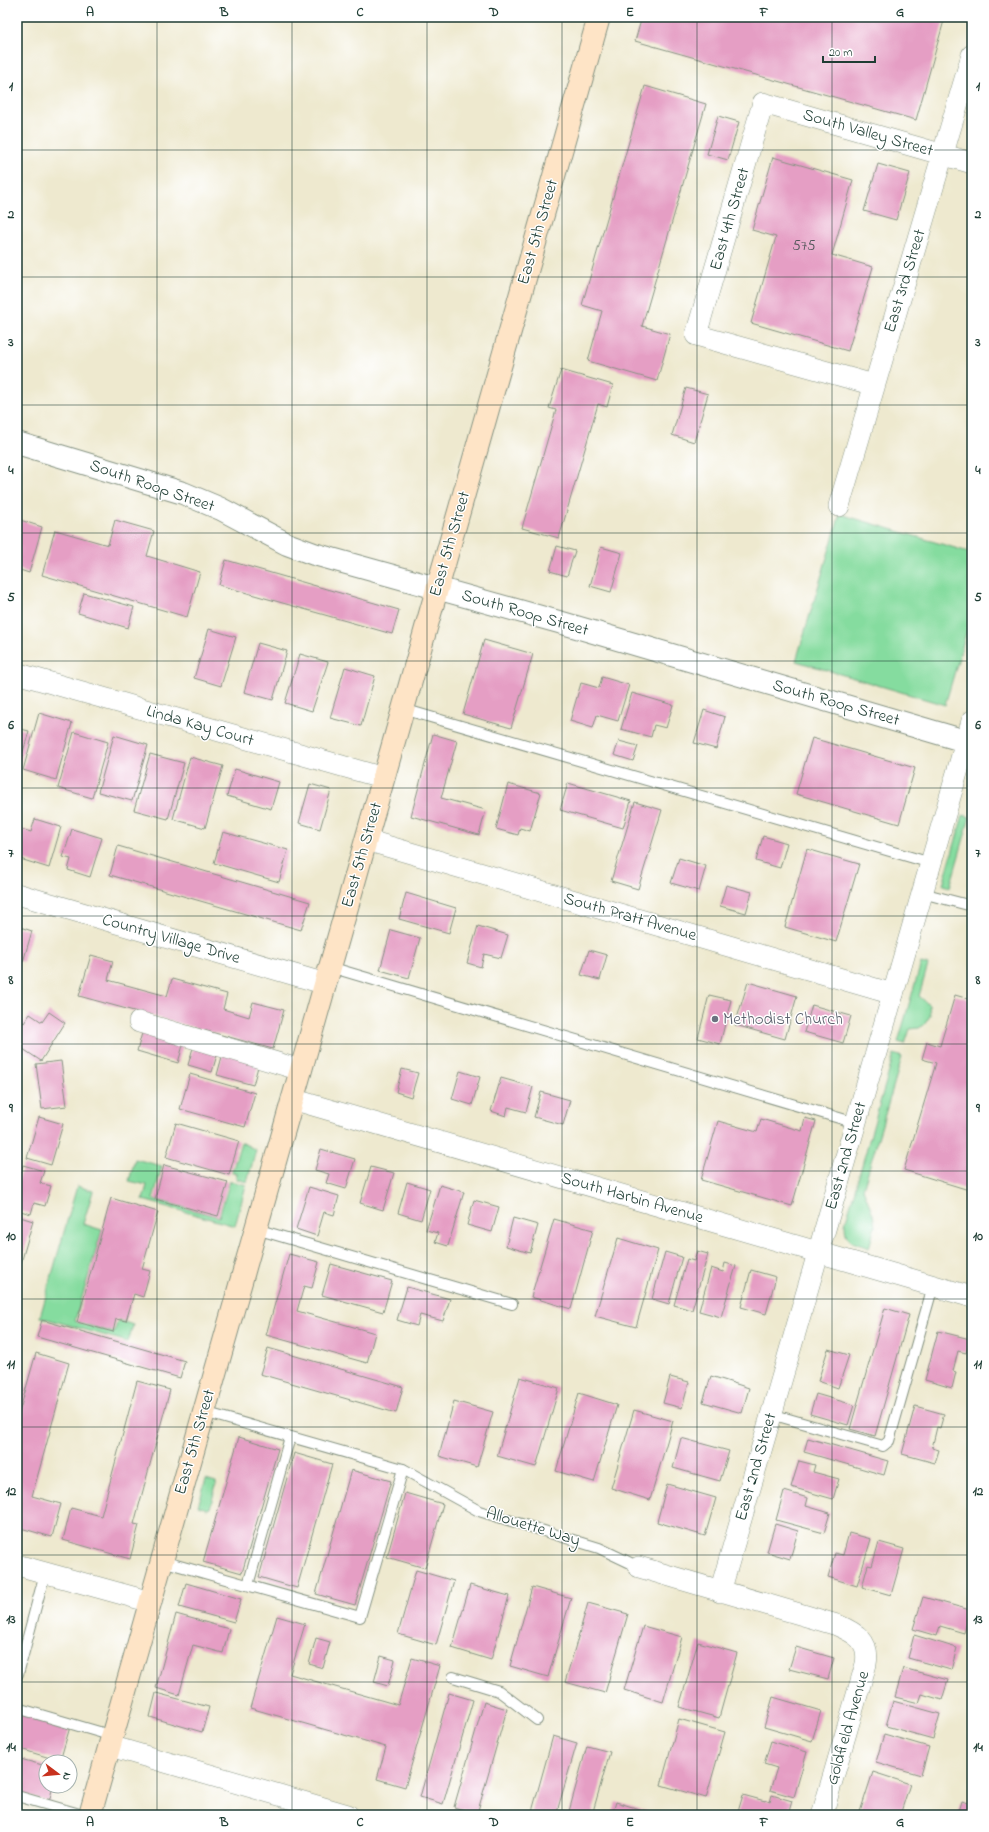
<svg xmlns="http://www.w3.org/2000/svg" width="989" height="1832" font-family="'Indie Flower',sans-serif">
	<rect width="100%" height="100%" fill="#fff"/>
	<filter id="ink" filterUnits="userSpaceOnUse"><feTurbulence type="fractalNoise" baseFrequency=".025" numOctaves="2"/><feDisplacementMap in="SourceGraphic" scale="8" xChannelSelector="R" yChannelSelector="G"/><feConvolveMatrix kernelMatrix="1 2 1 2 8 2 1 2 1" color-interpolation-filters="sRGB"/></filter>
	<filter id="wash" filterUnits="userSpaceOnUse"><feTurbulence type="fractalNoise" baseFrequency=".012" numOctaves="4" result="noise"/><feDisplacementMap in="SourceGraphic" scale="16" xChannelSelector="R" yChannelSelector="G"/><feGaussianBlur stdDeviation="0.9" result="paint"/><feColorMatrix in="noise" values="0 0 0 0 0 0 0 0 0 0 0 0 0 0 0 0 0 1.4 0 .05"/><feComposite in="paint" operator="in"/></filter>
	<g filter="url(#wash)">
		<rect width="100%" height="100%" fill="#eee9cf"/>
		<g fill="#85dc9f" stroke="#528c6a">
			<polygon points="840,514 972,553 972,613 945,705 796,661"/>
			<polygon points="963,815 970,817 950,887 943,885"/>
			<polygon points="921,963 928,965 919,996 929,1005 930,1016 924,1025 919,1028 910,1029 905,1044 898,1042"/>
			<path d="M894,1054L902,1057L863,1189L873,1214L875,1226L869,1248C853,1242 845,1243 845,1224Z"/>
			<polygon points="241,1142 256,1150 247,1182 236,1179 237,1173 232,1172"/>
			<polygon points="135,1159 162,1166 153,1199 219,1217 230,1181 246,1185 235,1226 143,1200 147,1185 129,1181"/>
			<polygon points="77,1186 93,1191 83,1224 102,1230 75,1321 114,1333 118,1320 133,1325 128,1342 40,1317"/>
			<polygon points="206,1479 216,1482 216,1485 210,1508 207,1509 198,1506"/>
		</g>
		<g id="blocks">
			<g fill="#e59ec4">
				<polygon points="642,17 945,17 916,120 635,41"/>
				<polygon points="645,86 706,104 642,326 670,334 657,381 588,361 602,311 582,305"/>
				<polygon points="718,116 739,122 728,160 707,154"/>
				<polygon points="773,157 853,180 832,255 873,267 848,351 751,323 776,237 752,230"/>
				<polygon points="878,164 910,173 896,220 864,211"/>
				<polygon points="561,370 613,385 607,407 598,404 559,538 522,528 556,410 549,408"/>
				<polygon points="686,388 708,394 694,442 672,435"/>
				<polygon points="17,519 42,527 29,573 17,569"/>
				<polygon points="115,520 154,531 147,556 200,572 187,617 42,575 55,530 108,545"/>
				<polygon points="557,546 575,551 567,576 550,571"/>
				<polygon points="601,547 622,553 611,592 590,586"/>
				<polygon points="226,560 399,610 392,634 219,585"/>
				<polygon points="84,593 134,607 128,628 78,613"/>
				<polygon points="209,629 236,637 221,686 194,678"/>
				<polygon points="484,640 533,654 511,728 463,714"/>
				<polygon points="258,643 287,651 273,700 244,692"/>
				<polygon points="300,654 328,662 312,711 285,703"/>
				<polygon points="345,667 375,676 361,726 330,718"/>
				<polygon points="602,677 629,685 618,721 597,715 593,728 570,721 581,683 599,688"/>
				<polygon points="632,693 673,705 666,728 654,725 651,737 621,729"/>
				<polygon points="704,710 725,717 716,749 694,743"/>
				<polygon points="39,713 72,723 56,780 23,770"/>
				<polygon points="17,728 29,731 17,773"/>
				<polygon points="74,732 108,742 92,798 58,788"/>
				<polygon points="433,734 457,741 441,798 486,810 479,835 411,816"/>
				<polygon points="114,735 148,745 132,801 98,792"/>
				<polygon points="812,738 915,768 899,824 796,794"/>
				<polygon points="619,741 638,746 633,761 614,755"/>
				<polygon points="150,754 184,763 168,819 134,810"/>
				<polygon points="190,757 223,766 205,828 173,819"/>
				<polygon points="235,769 279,782 271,809 227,796"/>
				<polygon points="568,783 631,801 623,828 560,810"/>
				<polygon points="310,784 331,790 320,829 299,823"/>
				<polygon points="508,784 541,793 530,831 520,828 518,835 496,829"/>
				<polygon points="635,802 662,810 638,889 611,881"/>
				<polygon points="35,819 61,827 49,868 17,858 18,828 31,832"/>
				<polygon points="72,829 102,838 90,877 68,870 71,859 63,857"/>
				<polygon points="223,832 288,850 279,882 214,863"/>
				<polygon points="763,836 787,843 780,868 756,861"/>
				<polygon points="118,846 310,902 301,930 110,875"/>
				<polygon points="807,849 859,864 836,942 785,927"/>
				<polygon points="679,858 706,866 699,891 671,883"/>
				<polygon points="726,885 752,892 746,913 720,906"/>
				<polygon points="406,893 456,908 449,933 399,919"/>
				<polygon points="17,926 32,931 23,962 17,960"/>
				<polygon points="478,926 508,935 501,958 484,954 481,967 467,963"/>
				<polygon points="391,930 420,938 409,978 380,970"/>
				<polygon points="589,950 607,955 600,980 581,975"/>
				<polygon points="91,955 113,961 108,980 167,996 172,979 227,994 223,1009 249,1017 253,1002 284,1010 273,1049 79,996"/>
				<polygon points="748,982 797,996 785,1039 735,1025"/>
				<polygon points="709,995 731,1000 720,1044 698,1038"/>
				<polygon points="955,995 972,1000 972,1191 904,1170 936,1063 922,1059 927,1042 940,1046"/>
				<polygon points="812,1005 851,1016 843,1043 804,1032"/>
				<polygon points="49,1012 65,1023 41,1061 17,1045 17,1018 24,1023 30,1014 42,1022"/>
				<polygon points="144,1026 185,1038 178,1063 137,1051"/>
				<polygon points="195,1041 219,1048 212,1072 188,1065"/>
				<polygon points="223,1053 259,1063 253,1085 217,1075"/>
				<polygon points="61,1061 67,1106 42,1109 36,1064"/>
				<polygon points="402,1069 418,1073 411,1097 396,1092"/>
				<polygon points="460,1071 480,1077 472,1105 452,1099"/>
				<polygon points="190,1074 255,1093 245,1127 180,1109"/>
				<polygon points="501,1078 533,1087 526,1112 508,1107 506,1116 491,1111"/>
				<polygon points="541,1092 570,1100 563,1125 534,1117"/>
				<polygon points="39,1117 63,1124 51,1165 27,1158"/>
				<polygon points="805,1118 816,1121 792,1206 701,1180 718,1121 757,1132 761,1119 802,1131"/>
				<polygon points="176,1123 239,1141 229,1175 166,1157"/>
				<polygon points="321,1149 355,1159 346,1189 326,1183 329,1174 315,1170"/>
				<polygon points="23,1165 44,1171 40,1183 51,1186 45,1206 34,1203 31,1214 17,1210 17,1185"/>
				<polygon points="164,1165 228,1182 218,1216 155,1199"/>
				<polygon points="371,1167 394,1173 383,1210 360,1203"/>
				<polygon points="407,1182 430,1189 421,1220 398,1213"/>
				<polygon points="440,1185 464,1192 448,1246 435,1242 438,1233 426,1230"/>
				<polygon points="309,1187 339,1196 334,1215 324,1212 317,1236 296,1229"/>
				<polygon points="111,1198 158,1212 142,1269 150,1271 143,1297 134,1294 126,1321 116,1319 113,1332 77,1322"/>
				<polygon points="474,1200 499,1207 492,1232 467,1225"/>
				<polygon points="17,1216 33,1221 21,1263 17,1261"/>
				<polygon points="513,1218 538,1225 530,1253 506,1246"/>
				<polygon points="554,1219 593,1230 571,1309 531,1297"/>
				<polygon points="618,1238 658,1250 636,1327 595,1316"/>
				<polygon points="697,1251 708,1254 692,1310 674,1305 687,1259 694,1261"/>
				<polygon points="665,1252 682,1257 669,1304 652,1299"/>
				<polygon points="289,1254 319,1262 312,1288 304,1286 297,1311 375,1333 367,1363 266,1335"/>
				<polygon points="725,1263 736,1266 721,1317 699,1311 711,1268 723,1272"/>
				<polygon points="331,1264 392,1281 383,1312 322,1295"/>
				<polygon points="751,1270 776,1277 766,1314 741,1307"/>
				<polygon points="407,1287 450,1299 443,1321 420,1315 417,1326 397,1320"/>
				<polygon points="885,1308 909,1315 875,1436 850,1429"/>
				<polygon points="42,1320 185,1361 180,1378 37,1337"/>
				<polygon points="938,1331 970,1339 966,1353 958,1351 953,1371 956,1372 952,1388 925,1380"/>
				<polygon points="268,1348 403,1387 396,1413 260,1374"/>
				<polygon points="828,1349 849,1355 838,1388 818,1381"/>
				<polygon points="36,1353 69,1363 32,1496 61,1504 52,1537 17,1527 17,1420"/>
				<polygon points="711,1376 749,1388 742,1413 703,1402"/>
				<polygon points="520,1377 559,1388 536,1467 497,1456"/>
				<polygon points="670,1377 689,1382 682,1408 663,1403"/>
				<polygon points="137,1381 170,1390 134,1524 139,1525 130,1559 63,1540 71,1508 101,1516"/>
				<polygon points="579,1393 617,1405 594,1482 556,1471"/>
				<polygon points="816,1394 854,1405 848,1425 810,1414"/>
				<polygon points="454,1401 493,1412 477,1467 439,1456"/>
				<polygon points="915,1406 944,1414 940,1428 937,1427 932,1448 939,1450 935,1463 902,1454"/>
				<polygon points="634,1410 673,1421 650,1500 611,1488"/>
				<polygon points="239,1437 278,1449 242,1573 203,1562"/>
				<polygon points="681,1438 729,1451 720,1481 673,1468"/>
				<polygon points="808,1438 888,1461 884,1475 804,1452"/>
				<polygon points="294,1453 332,1464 297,1588 259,1577"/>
				<polygon points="799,1461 815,1465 813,1472 839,1479 833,1499 791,1487"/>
				<polygon points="351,1470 391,1481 355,1605 316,1594"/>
				<polygon points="667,1484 716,1498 705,1536 657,1522"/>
				<polygon points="784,1491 808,1498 806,1506 830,1513 824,1533 776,1520"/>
				<polygon points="405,1493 443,1504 425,1568 387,1557"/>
				<polygon points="775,1524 798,1531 790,1559 767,1552"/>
				<polygon points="849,1533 871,1539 857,1586 828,1577 835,1553 843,1555"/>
				<polygon points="879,1542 904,1549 891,1595 862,1587 868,1565 872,1566"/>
				<polygon points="416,1570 454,1581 436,1645 398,1634"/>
				<polygon points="186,1583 241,1599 234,1622 179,1607"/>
				<polygon points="470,1585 509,1596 491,1660 452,1648"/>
				<polygon points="532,1587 571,1598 548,1677 510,1666"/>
				<polygon points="923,1597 970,1610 964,1633 940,1626 937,1636 913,1629"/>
				<polygon points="588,1603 628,1614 605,1693 565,1682"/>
				<polygon points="176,1614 229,1629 223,1653 193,1645 179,1695 156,1688"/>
				<polygon points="277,1616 305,1624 290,1674 398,1705 412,1658 440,1666 405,1787 377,1779 386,1747 250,1708"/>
				<polygon points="643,1626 682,1637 663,1702 624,1690"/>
				<polygon points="914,1635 957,1648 951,1670 908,1658"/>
				<polygon points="316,1638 330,1642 323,1668 309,1664"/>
				<polygon points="698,1642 737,1653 719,1718 679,1707"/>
				<polygon points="796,1647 834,1658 828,1679 789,1669"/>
				<polygon points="381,1656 395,1660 388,1686 374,1682"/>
				<polygon points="903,1668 948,1680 942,1700 922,1694 919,1703 895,1697"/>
				<polygon points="156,1693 209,1707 202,1732 150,1717"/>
				<polygon points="449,1693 473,1700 443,1804 420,1797"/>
				<polygon points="773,1697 821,1711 812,1741 764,1727"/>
				<polygon points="893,1701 940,1714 933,1739 886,1726"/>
				<polygon points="484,1702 507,1709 477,1814 454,1807"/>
				<polygon points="17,1711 70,1727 60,1761 17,1748"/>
				<polygon points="679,1719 725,1732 706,1798 661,1785"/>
				<polygon points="884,1734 929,1747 921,1775 876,1762"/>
				<polygon points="553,1736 577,1743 556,1815 531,1815"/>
				<polygon points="771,1741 807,1752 794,1797 770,1790 777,1768 764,1764"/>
				<polygon points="587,1746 610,1752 592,1815 568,1815"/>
				<polygon points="17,1758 46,1766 46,1786 53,1786 49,1802 17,1793"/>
				<polygon points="873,1772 910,1784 900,1815 884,1813 884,1815 859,1815"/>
				<polygon points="743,1795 765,1801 765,1800 770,1802 772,1795 792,1801 788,1815 737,1815"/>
				<polygon points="962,1801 972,1804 972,1815 958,1815"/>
				<polygon points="616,1802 659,1815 612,1815"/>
			</g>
		</g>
	</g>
	<g filter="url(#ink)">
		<use href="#blocks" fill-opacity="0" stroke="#869382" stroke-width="1"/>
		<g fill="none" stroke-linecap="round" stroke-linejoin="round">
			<defs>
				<g id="service">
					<polyline points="403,709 931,863"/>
					<polyline points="922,893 972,906"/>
					<polyline points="330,967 856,1123"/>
					<polyline points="256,1229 512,1304"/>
					<polyline points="204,1412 403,1469 479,1511 599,1548 639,1567"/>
					<polyline points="771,1414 883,1446 889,1441 933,1286"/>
					<polyline points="162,1561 360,1617 403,1469"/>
					<polyline points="248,1585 290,1437"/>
					<polyline points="18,1674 45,1573"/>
					<polyline points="453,1677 499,1691 537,1720"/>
					<polyline points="17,1708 113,1736"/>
					<polyline points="17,1796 83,1815"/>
				</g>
				<g id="minor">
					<polyline points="874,385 696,335 763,103 972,163"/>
					<polyline points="839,506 972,55"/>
					<polyline points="17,676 23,675 384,778"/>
					<polyline points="366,840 893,994"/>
					<polyline points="17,894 326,984"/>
					<polyline points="139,1022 301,1070"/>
					<polyline points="292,1099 972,1297"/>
					<polyline points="17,1565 151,1602"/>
					<path d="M639,1567L837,1625C856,1633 870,1641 866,1664L822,1815"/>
					<polyline points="720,1592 972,721"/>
					<polyline points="110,1746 348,1815"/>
				</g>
				<polyline id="tertiary" points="17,443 183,493 221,509 287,544 314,554 566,624 972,743"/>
				<polyline id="secondary" points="90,1815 599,17"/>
			</defs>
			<use href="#service" stroke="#869382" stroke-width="12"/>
			<use href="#minor" stroke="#869382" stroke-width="22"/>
			<use href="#tertiary" stroke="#869382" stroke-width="24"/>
			<use href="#secondary" stroke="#869382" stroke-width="24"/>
			<use href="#service" stroke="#fff" stroke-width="10"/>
			<use href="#minor" stroke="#fff" stroke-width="21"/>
			<use href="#tertiary" stroke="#fff" stroke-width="22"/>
			<use href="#secondary" stroke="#fee4c6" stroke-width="22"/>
		</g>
	</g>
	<path fill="none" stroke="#1f3d34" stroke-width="1" stroke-opacity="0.55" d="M157,17V1815M292,17V1815M427,17V1815M562,17V1815M697,17V1815M832,17V1815M17,150H972M17,277H972M17,405H972M17,533H972M17,661H972M17,788H972M17,916H972M17,1044H972M17,1171H972M17,1299H972M17,1427H972M17,1555H972M17,1682H972"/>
	<circle fill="#6b7280" stroke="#fff" stroke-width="1.5" cx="715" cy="1019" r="4"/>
	<g text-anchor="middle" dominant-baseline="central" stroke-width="3" stroke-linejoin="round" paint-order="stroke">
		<g font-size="15" fill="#505558">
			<text x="804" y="246">575</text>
		</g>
		<g font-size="17" fill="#1f3d34" stroke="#fff">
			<text transform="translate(868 133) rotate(16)">South Valley Street</text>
			<text transform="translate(730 219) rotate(-74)">East 4th Street</text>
			<text transform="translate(538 232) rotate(-74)">East 5th Street</text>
			<text transform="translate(905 281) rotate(-73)">East 3rd Street</text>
			<text transform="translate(152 486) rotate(19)">South Roop Street</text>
			<text transform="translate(450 544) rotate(-74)">East 5th Street</text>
			<text transform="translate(525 613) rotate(16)">South Roop Street</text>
			<text transform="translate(836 703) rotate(16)">South Roop Street</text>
			<text transform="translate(200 726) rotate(16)">Linda Kay Court</text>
			<text transform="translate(362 855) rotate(-74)">East 5th Street</text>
			<text transform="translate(630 917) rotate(16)">South Pratt Avenue</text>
			<text transform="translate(171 939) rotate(16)">Country Village Drive</text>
			<text transform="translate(846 1156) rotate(-74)">East 2nd Street</text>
			<text transform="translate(632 1198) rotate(16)">South Harbin Avenue</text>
			<text transform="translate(195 1442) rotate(-74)">East 5th Street</text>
			<text transform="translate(756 1467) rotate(-74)">East 2nd Street</text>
			<text transform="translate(533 1527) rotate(17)">Allouette Way</text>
			<text transform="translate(848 1728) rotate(-74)">Goldfield Avenue</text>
		</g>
		<g font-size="17" fill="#5b616d" stroke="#fff" text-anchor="start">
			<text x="723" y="1019">Methodist Church</text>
		</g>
	</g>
	<rect width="989" height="1832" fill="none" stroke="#fff" stroke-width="44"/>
	<g transform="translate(58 1774) rotate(106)"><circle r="19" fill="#ffffff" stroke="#a5b1ae"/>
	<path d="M0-3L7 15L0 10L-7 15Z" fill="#c8321e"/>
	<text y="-6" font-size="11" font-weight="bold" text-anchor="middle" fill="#1f3d34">N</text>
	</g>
	<path d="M823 56v6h52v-6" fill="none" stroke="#1f3d34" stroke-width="2"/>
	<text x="829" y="56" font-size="12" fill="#1f3d34" stroke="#ffffff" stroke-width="3" paint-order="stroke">20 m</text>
	<rect x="22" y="22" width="945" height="1788" fill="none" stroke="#1f3d34" stroke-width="1.5"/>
	<g font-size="13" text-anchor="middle" font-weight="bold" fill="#1f3d34">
		<text x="90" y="16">A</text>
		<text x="224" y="16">B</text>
		<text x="360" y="16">C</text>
		<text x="494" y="16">D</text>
		<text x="630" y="16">E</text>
		<text x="764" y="16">F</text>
		<text x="900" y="16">G</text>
		<text x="11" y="90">1</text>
		<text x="978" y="90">1</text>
		<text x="11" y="218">2</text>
		<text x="978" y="218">2</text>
		<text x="11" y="346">3</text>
		<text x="978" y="346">3</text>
		<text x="11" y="474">4</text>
		<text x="978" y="474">4</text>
		<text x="11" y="601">5</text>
		<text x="978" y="601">5</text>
		<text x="11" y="729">6</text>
		<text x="978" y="729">6</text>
		<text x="11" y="857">7</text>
		<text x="978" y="857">7</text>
		<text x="11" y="984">8</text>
		<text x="978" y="984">8</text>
		<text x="11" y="1112">9</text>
		<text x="978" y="1112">9</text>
		<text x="11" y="1240">10</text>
		<text x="978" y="1240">10</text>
		<text x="11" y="1368">11</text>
		<text x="978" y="1368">11</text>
		<text x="11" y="1495">12</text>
		<text x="978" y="1495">12</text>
		<text x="11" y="1623">13</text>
		<text x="978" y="1623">13</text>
		<text x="11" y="1751">14</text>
		<text x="978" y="1751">14</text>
		<text x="90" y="1826">A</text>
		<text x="224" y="1826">B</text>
		<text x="360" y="1826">C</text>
		<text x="494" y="1826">D</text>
		<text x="630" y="1826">E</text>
		<text x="764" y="1826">F</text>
		<text x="900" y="1826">G</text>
	</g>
</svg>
